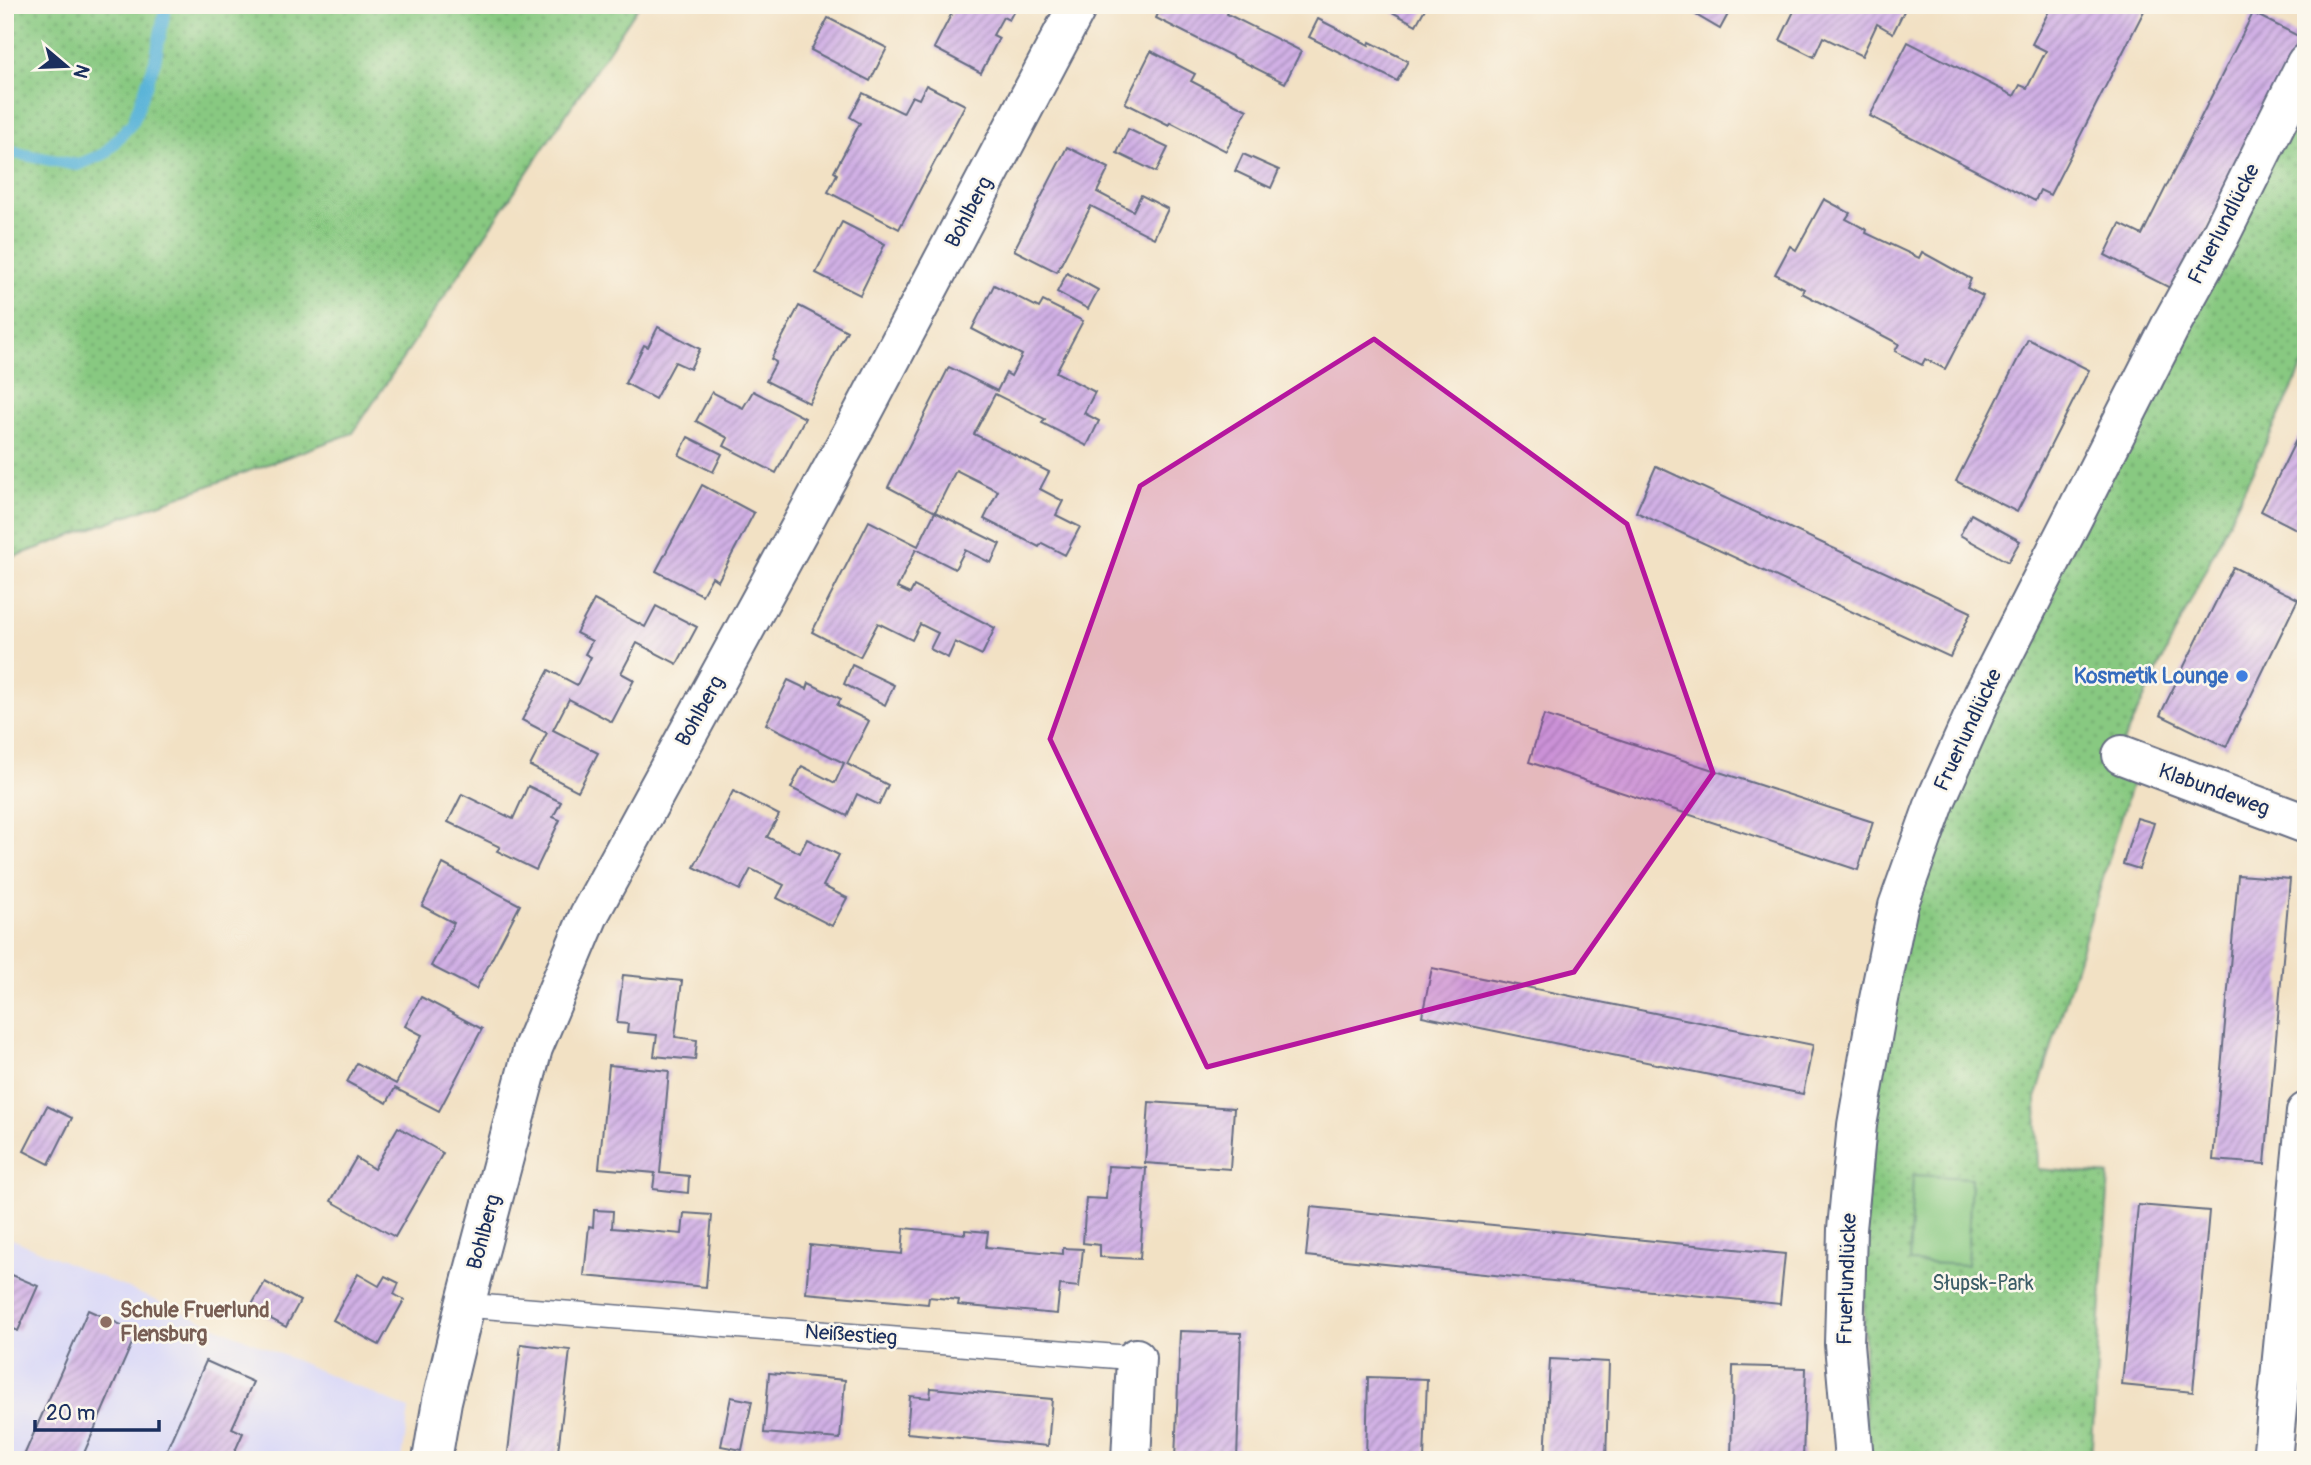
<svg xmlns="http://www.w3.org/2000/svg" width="2311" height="1465" font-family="Pangolin,sans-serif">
	<defs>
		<pattern id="grass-dots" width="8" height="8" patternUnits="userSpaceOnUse" patternTransform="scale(1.75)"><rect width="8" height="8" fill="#88c981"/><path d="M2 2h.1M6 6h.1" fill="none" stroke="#6ea46d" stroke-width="1.8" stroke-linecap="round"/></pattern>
		<pattern id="building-hatch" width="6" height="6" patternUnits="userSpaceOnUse" patternTransform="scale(1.75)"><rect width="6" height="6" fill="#d1b0e5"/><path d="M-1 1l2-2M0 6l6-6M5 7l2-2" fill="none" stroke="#a990bd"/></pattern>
	</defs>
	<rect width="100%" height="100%" fill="#fbf7ec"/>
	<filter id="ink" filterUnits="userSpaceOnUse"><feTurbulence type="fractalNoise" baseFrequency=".0143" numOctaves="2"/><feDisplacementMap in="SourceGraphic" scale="14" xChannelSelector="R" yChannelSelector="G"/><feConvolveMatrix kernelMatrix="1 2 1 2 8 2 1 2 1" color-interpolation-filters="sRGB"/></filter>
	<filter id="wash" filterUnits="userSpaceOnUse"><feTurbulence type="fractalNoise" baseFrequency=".00686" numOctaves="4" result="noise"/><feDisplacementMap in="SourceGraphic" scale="28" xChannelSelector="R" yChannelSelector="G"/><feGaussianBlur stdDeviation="1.57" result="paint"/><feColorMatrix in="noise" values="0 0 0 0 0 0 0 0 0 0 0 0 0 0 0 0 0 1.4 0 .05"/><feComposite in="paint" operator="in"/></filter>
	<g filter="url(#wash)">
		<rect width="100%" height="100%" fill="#f2e1c4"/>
		<polygon fill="#d8d7f8" points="5,1236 409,1409 402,1460 5,1460"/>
		<g fill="url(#grass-dots)" stroke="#527c70" stroke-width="2">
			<polygon points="5,5 639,5 353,433 5,560"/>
			<polygon points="2306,89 2306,360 2111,767 2134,776 2036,1099 2038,1169 2109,1175 2091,1460 1868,1460 1864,1388 1864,1238 1878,1090 1911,914 1984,720"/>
		</g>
		<polygon fill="#88c981" stroke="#527c70" stroke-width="2" points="1913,1175 1971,1178 1967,1265 1909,1262"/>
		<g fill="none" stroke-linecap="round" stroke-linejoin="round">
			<polyline stroke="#5ab4d8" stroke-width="12" points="5,151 77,165 104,154 133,122 155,61 166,5"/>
		</g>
		<g id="blocks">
			<g fill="url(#building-hatch)">
				<polygon points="956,5 1017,5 1009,20 1003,17 993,35 999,38 981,73 934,48"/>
				<polygon points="1162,5 1231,5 1227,14 1301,51 1285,83 1156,18"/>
				<polygon points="1379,5 1427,5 1416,25"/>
				<polygon points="1679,5 1733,5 1720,29"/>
				<polygon points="1797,5 1876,5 1884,9 1886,5 1907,5 1893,33 1877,24 1862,56 1823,37 1814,57 1780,40"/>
				<polygon points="2052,5 2147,5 2050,195 2040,190 2035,201 1870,116 1908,42 2014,96 2020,85 2027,88 2046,51 2032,44"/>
				<polygon points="2253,13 2306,40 2306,44 2174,290 2105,255 2120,224 2142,235"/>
				<polygon points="828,18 887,48 870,81 811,50"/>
				<polygon points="1318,19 1369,45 1370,42 1408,61 1397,81 1309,37"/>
				<polygon points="1151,51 1195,74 1191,81 1247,110 1226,151 1170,122 1169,125 1125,103"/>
				<polygon points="926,85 965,105 899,229 828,192 837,174 834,172 860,123 850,117 863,93 903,113 912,96 919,99"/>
				<polygon points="1128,129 1168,148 1156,172 1117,153"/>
				<polygon points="1067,147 1109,168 1097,192 1133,211 1141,195 1168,209 1154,238 1091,206 1057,272 1014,250"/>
				<polygon points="1243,154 1279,170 1271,188 1235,171"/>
				<polygon points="1824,199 1850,213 1846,219 1867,230 1866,233 1919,258 1922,252 1971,279 1967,288 1983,296 1945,369 1925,359 1922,365 1895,351 1899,344 1802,293 1804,289 1775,274 1790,246 1796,250"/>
				<polygon points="842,222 885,244 860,295 816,273"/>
				<polygon points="1067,273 1098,290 1088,309 1057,292"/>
				<polygon points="994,285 1039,308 1043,301 1083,321 1056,372 1095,392 1084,413 1099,421 1087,446 1042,423 1045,419 995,394 974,434 1049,472 1040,489 1063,501 1056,515 1080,527 1065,555 1042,543 1039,547 984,519 998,491 956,470 935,512 888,487 949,367 997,391 1006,373 1011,376 1022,355 972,329"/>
				<polygon points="799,306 847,331 809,403 766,381 776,362 771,359"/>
				<polygon points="658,327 700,349 690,369 675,362 655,399 625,383 644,345 648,347"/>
				<polygon points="2028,339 2089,370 2017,512 1956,481"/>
				<polygon points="753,391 805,418 776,473 724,446 728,438 696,421 712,392 743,408"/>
				<polygon points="2306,420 2306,534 2261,511"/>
				<polygon points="688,437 722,454 713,472 679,455"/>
				<polygon points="1656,466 1971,612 1950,657 1636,512"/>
				<polygon points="702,485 754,513 718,581 712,577 702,595 656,571"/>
				<polygon points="935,512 1000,544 991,563 965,550 955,569 916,549 897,588 910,594 914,586 995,628 982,655 955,642 948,658 930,649 938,633 920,624 912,640 878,623 860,657 812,632 869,521 918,546"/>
				<polygon points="1971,514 2020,541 2008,562 1960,535"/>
				<polygon points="2233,567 2298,599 2226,747 2160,715"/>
				<polygon points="594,600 645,627 656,606 697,627 677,664 637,643 621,673 634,680 612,722 569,699 553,730 598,753 578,791 530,766 547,733 522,720 549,670 577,685 591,657 585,654 592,641 576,633"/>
				<polygon points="852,665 894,685 885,705 844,684"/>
				<polygon points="788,680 807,689 809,683 841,699 837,705 869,721 847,764 888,785 879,805 857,794 847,816 791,788 802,766 835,783 844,763 766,724"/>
				<polygon points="1544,715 1873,822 1858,870 1529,762"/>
				<polygon points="528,786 561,802 553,817 560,820 536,870 497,851 500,847 448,822 462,794 513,819"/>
				<polygon points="733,791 779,815 767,837 800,853 807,839 839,855 823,886 847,898 832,926 777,898 784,885 751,869 740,890 694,867"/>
				<polygon points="2137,818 2154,823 2139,869 2123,864"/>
				<polygon points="443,864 520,905 476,989 431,966 454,923 422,906"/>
				<polygon points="2238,875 2290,879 2265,1164 2213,1160"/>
				<polygon points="1432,968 1813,1045 1803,1094 1422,1016"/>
				<polygon points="623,975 682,981 675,1037 697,1040 695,1060 654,1056 657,1035 627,1032 628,1024 617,1023"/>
				<polygon points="421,997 482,1029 439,1111 395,1088 387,1103 347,1082 357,1063 396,1084 422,1035 405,1026"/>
				<polygon points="609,1065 669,1071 660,1173 689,1176 688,1193 653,1189 655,1173 599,1168"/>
				<polygon points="1149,1102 1234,1108 1230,1169 1145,1163"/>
				<polygon points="47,1106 72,1118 49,1164 24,1151"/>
				<polygon points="398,1127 443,1153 395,1237 331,1201 356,1158 374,1169"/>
				<polygon points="1108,1166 1146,1168 1140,1259 1100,1257 1100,1245 1083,1243 1086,1198 1106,1199"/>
				<polygon points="2138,1205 2209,1211 2193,1392 2122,1385"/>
				<polygon points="1311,1207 1785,1254 1780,1304 1306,1256"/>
				<polygon points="594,1210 613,1211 612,1228 682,1234 684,1213 712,1215 706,1287 584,1276 589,1226 593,1227"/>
				<polygon points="904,1228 965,1234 965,1230 988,1232 986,1247 1063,1254 1063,1248 1083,1249 1079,1287 1060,1285 1057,1314 958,1305 959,1300 929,1297 928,1304 806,1293 810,1245 902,1254"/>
				<polygon points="5,1272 38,1286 18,1331 5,1325"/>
				<polygon points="358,1274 379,1286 385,1276 399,1283 394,1294 404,1300 379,1345 333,1320"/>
				<polygon points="265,1282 300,1301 286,1327 250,1308"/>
				<polygon points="88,1310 137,1332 81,1460 22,1460"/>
				<polygon points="1180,1331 1241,1333 1237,1460 1175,1460"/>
				<polygon points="521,1344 570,1350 557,1460 507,1460"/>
				<polygon points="1550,1359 1609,1362 1606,1460 1545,1460"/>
				<polygon points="206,1361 253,1382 232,1428 243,1433 231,1460 162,1460"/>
				<polygon points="1733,1366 1806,1368 1803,1460 1731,1460"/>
				<polygon points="769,1373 845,1380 840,1439 764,1433"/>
				<polygon points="1368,1377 1427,1379 1424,1460 1366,1460"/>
				<polygon points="931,1388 1052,1399 1048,1446 907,1433 910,1396 930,1398"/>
				<polygon points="731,1397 752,1401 742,1450 721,1446"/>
			</g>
		</g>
	</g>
	<g filter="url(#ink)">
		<use href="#blocks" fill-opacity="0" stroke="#666d82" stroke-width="2"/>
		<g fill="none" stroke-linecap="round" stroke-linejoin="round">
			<defs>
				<polyline id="service" points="465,1305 1136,1358"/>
				<g id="minor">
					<polyline points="2122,755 2306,824"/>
					<polyline points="432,1460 442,1401 465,1305 533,1048 589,915 860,418 1078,5"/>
					<polyline points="1131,1460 1136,1358"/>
					<polyline points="1854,1460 1844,1344 1847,1229 1857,1125 1878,1004 1898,906 1936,800 1983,695 2171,325 2220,236 2306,63"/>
					<polyline points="2272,1460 2306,1112"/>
				</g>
			</defs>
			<use href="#service" stroke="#666d82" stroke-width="26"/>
			<use href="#minor" stroke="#666d82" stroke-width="42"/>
			<use href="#service" stroke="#fff" stroke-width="23"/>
			<use href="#minor" stroke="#fff" stroke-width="38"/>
		</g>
	</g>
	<path fill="#b5179e" fill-opacity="0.2" stroke="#b5179e" stroke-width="5" stroke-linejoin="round" d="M1374,339L1627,524L1713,773L1574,972L1207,1067L1050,739L1140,486Z"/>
	<circle fill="#3f7fe0" stroke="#fbf7ec" stroke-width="2.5" cx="2242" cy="676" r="7"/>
	<circle fill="#8d6e63" stroke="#fbf7ec" stroke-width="2.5" cx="106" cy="1322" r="7"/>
	<g text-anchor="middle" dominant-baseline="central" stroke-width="5" stroke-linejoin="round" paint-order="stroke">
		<g font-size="21" fill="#1b2f5e" stroke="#fbf7ec">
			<text transform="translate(969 212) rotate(-62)">Bohlberg</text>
			<text transform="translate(2224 224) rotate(-63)">Fruerlundlücke</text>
			<text transform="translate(700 711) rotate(-61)">Bohlberg</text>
			<text transform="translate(1968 730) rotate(-65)">Fruerlundlücke</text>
			<text transform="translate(2214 790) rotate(20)">Klabundeweg</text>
			<text transform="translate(484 1232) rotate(-75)">Bohlberg</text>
			<text transform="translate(1847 1279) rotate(-88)">Fruerlundlücke</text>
			<text transform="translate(851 1335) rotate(4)">Neißestieg</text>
		</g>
		<g font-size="21" font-weight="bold" fill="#366cbe" stroke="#fbf7ec" text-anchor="end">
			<text x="2228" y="676">Kosmetik Lounge</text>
		</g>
		<g font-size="21" fill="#3c5d68" stroke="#fbf7ec">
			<text x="1983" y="1283">Słupsk-Park</text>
		</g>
		<g font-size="21" font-weight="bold" fill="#785e54" stroke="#fbf7ec" text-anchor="start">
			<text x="120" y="1310">Schule Fruerlund<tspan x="120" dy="24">Flensburg</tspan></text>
		</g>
	</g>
	<rect width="2311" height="1465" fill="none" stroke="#fbf7ec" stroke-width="28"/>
	<g transform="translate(66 66) rotate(109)" stroke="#fbf7ec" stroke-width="5" paint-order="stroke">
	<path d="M0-5L12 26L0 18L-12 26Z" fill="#1b2f5e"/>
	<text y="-10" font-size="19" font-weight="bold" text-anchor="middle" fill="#1b2f5e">N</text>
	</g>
	<path d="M35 1420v10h124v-10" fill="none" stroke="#1b2f5e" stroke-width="3.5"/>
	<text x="46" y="1420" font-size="21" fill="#1b2f5e" stroke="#fbf7ec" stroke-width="5" paint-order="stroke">20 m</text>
</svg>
